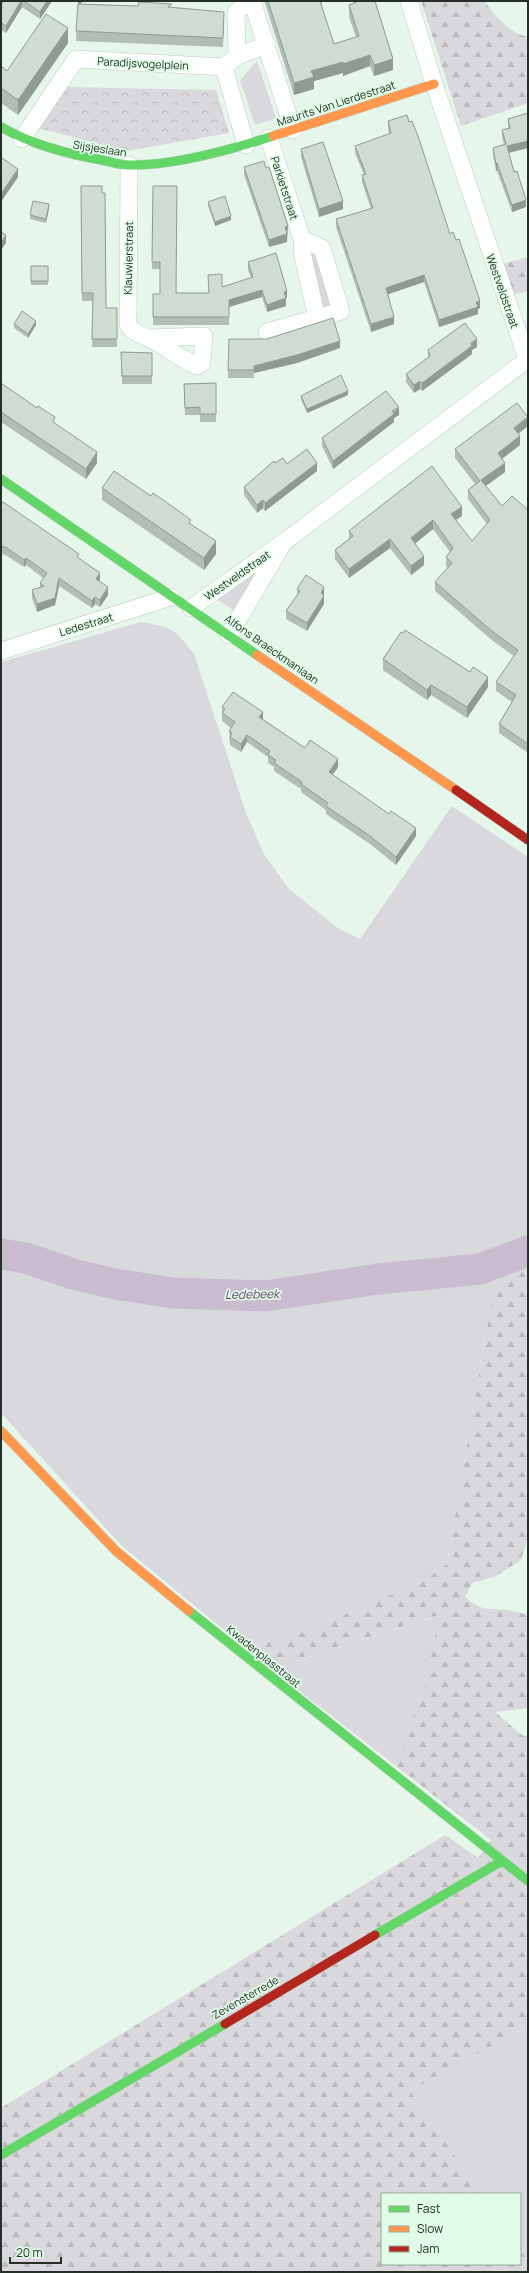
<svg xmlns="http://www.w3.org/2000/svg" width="529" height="2273" font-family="Manrope,sans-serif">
	<defs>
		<pattern id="forest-firs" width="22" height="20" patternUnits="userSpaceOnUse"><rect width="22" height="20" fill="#d9d8dd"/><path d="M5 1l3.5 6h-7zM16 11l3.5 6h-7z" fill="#bababe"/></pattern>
		<pattern id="park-crowns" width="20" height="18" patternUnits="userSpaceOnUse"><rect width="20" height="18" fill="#d9d8dd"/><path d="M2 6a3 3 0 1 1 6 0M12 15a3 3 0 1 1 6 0" fill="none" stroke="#bababe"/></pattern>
	</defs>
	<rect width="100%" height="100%" fill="#e6f6ea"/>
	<g fill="#d9d8dd">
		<polygon points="257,61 276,118 255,125 240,80"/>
		<polygon points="314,250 332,306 320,309 308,253"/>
		<polygon points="263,563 235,611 218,600 217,598"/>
		<path d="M141,622C173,628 173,627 194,654L246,813L264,854L289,889L339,929L360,939L452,806L528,857V1242L489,1252L497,1269L447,1564L423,1581L293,1636L258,1644L271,1669L440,1615L426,1682L396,1766L271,1669L121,1545L1,1413V662Z"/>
		<polygon points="528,2026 528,2261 520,2250 520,2194 481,2194 410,2091"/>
	</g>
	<g fill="url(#forest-firs)">
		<path d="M421,1H485C495,17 509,32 528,37V103L461,126Z"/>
		<polygon points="528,257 528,291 512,295 503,264"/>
		<path d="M528,1242V1536L521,1560L494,1577L472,1583L465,1597C486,1613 484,1607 506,1610C513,1611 521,1613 528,1615V1708L495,1712L522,1735L528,1737V2026L410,2091L481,2194H382V2264H520V2250L528,2261V2272H1V2108L445,1835L478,1858L491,1840L396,1766L426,1682L439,1615L271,1669L258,1644L293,1636L423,1581L447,1564L497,1269L489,1252Z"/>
	</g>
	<polygon fill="url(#park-crowns)" points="66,87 216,90 229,133 126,151 38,128"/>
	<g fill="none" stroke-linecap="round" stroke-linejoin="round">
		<polyline stroke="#c9bcce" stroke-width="31" points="1,1254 26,1258 73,1274 115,1284 173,1293 266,1296 378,1279 480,1269 528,1251"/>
		<defs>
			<g id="street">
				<polyline points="252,1 293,130"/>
				<polyline points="409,1 434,84 528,362"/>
				<polyline points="237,56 267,45"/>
				<polyline points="224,67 237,56 236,12 249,1"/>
				<polyline points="269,138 302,239 303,257 317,318 341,311 322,248 302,239"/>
				<polyline points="22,139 76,59 224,67 246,145"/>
				<path d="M129,165L128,325C133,333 140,334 148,338C165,346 179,358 197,366L202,363L204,336L149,338"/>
				<polyline points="267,332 317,318"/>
				<polyline points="191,608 284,542 527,360"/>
				<polyline points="229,635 281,547"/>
				<polyline points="1,651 171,597"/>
			</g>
			<g id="fast">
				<path d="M1,127C33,145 66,154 102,160C111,162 120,165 129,165C171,166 233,149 273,136"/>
				<polyline points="1,479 257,655"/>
				<polyline points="189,1611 528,1881"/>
				<polyline points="375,1935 502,1861"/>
				<polyline points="1,2155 225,2024"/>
			</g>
			<g id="slow">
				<polyline points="273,136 434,84"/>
				<polyline points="257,655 456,790"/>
				<polyline points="1,1431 116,1551 189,1611"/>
			</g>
			<g id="jam">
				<polyline points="456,790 528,840"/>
				<polyline points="225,2024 375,1935"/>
			</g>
		</defs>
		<use href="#street" stroke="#becbc1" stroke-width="18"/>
		<use href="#fast" stroke="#becbc1" stroke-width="10"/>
		<use href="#slow" stroke="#becbc1" stroke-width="10"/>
		<use href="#jam" stroke="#becbc1" stroke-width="10"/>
		<use href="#street" stroke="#fbfefc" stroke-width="17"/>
		<use href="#fast" stroke="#63d668" stroke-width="9"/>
		<use href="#slow" stroke="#ff974d" stroke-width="9"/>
		<use href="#jam" stroke="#b3261e" stroke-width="9"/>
	</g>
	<g fill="#b2bdb5">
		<polygon points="1,1 52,1 40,19 22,7 6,33 1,30"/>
		<polygon points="78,1 83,1 80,4 172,8 224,21 223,47 76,41"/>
		<polygon points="265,1 322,1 322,7 334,44 356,37 349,17 349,5 354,4 353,1 375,1 393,70 374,76 370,66 343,76 343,73 314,81 314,89 294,95 265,3"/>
		<polygon points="68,43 18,115 1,103 1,66 7,71"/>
		<polygon points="528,113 528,148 509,153 514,172 526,207 512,212 497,171 496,171 493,155 493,148 504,145 502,137 502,130 508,128 508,119"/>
		<polygon points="388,121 450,234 480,308 478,309 478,314 439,327 424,282 388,294 394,324 371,332 336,227 336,219 371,209 362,182 362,175 364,175 355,153 355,146 389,134 388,128"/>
		<polygon points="301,149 343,209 319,217 301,157"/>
		<polygon points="244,167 288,234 287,234 287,242 269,247 244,175"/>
		<polygon points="81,186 106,308 117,308 117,347 92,347 93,301 82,301"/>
		<polygon points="153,186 177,293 209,293 222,287 251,278 248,270 248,262 287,298 286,298 286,306 267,312 262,297 229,307 229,325 153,325 153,294 160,294 160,269 152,269"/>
		<polygon points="208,202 231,220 215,226 208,206"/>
		<polygon points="49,208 46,223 30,219 30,215"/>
		<rect x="31" y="266" width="17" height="19"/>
		<polygon points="14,324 36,325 28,338 14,328"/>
		<polygon points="477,347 472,350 472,354 422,391 420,389 414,393 406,382 406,374 428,358 428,350"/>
		<polygon points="340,348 297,363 254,373 254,378 228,378 228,370"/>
		<polygon points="121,352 152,353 152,384 122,384"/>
		<polygon points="1,383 55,423 97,463 86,479 1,422"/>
		<polygon points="216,383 216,422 200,422 200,415 185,415 184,384"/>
		<polygon points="348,395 307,413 301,400 301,396"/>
		<polygon points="399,415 394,418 394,422 333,469 322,446 322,438"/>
		<polygon points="528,426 518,434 520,445 502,458 505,472 486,486 502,506 528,510 528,753 499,733 499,724 512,702 496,691 496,682 514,656 493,641 435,591 435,582 448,568 446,566 446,557 450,552 433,529 415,543 424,565 411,575 390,548 349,578 335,559 335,550 349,539 349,531 462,516 456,520 472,541 487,524 468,499 468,490 475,484 455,458 455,449"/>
		<polygon points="275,463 287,464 317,471 265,511 263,508 257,513 244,495 244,487"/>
		<polygon points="102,488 191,524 216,554 204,570 102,500"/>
		<polygon points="1,504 79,558 100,580 99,581 108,595 100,607 95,604 92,608 59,586 55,605 37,612 32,598 32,590 40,587 40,583 43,578 26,565 24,567 7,556 1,553"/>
		<polygon points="297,589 324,595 324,604 307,631 286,619 286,611 297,595"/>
		<polygon points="383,659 488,687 467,718 431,695 427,700 383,670"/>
		<polygon points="222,707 263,719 305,748 338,767 332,775 416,836 396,865 370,844 326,814 326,810 301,792 301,789 274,771 274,767 268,763 268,757 247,742 241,752 230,745 229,731 231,728 222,721"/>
	</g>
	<g fill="#919a93">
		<polygon points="21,1 22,1 22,7 6,33 6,26"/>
		<polygon points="47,1 52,1 40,19 40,12"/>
		<polygon points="78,1 83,1 78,7"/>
		<polygon points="68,28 68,43 18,115 18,100"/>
		<polygon points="370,55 370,66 343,76 343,64"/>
		<polygon points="393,59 393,70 374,76 374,65"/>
		<polygon points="343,62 343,73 314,81 314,89 294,95 294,83 311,71"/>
		<polygon points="528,141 528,148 507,153 507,146"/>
		<polygon points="497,163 497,171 496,171 496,164"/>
		<polygon points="18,169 18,177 1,202 1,194"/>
		<polygon points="526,200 526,207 512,212 512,205"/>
		<polygon points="343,201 343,209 319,217 319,209"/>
		<polygon points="49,204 49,208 46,223 46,219"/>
		<polygon points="231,216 231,220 215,226 215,222"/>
		<polygon points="288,226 287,242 269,247 269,240 285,227"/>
		<polygon points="6,235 6,243 1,250 1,243"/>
		<polygon points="424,275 424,282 386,295 386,288"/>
		<polygon points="262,290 262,297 229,307 229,300"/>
		<polygon points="287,291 287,298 284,299 284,292"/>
		<polygon points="286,298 286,306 267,312 267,305"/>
		<polygon points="480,301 480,308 478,309 478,314 439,327 439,320 476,302"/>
		<polygon points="394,317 394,324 371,332 371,324"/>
		<polygon points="36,321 36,325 28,338 28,334"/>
		<polygon points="477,339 477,347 472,350 472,354 422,391 422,383"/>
		<polygon points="340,341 340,348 297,363 254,373 254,366"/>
		<polygon points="420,381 420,389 414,393 414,385"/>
		<polygon points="348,391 348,395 307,413 307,409"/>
		<polygon points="399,407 399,415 394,418 394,422 333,469 333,461"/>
		<polygon points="528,417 528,426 514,437 514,428"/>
		<polygon points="520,436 520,445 498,462 498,453"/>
		<polygon points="97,452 97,463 86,479 86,469"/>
		<polygon points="317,463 317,471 265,511 265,503"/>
		<polygon points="505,463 505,472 481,489 481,480"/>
		<polygon points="263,500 263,508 257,513 257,505"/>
		<polygon points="462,507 462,516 451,523 451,514"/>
		<polygon points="433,520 433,529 411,547 411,538"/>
		<polygon points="390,539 390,548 349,578 349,569"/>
		<polygon points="216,541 216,554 204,570 204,558"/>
		<polygon points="424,556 424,565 411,575 411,566"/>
		<polygon points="26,558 26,565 24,567 24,560"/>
		<polygon points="100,573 100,580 96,586 96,579"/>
		<polygon points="59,578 59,586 55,605 37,612 37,604"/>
		<polygon points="108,587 108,595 100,607 100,600"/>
		<polygon points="324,587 324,595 321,601 321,593"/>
		<polygon points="324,596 324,604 307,631 307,623"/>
		<polygon points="95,597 95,604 92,608 92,601"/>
		<polygon points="488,677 488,687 467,718 467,707"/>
		<polygon points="431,685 431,695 427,700 427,690"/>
		<polygon points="263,712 263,720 259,717"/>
		<polygon points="247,735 247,742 241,752 241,744"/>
		<polygon points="338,759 338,767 329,780 329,772"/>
		<polygon points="416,828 416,836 396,865 396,857"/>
	</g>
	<g fill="#cfdcd2" stroke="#919a93">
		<polygon points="3,1 21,1 6,26 1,23 1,5"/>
		<polygon points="24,1 47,1 40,12"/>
		<polygon points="268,1 320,1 334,44 359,36 349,5 357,2 356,1 375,1 393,59 374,65 370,55 343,64 343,62 311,71 314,77 294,83"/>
		<polygon points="139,2 172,4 168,7 224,12 223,38 76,31 78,4 138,6"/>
		<polygon points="46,14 68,28 18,100 1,88 1,66 7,71"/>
		<polygon points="528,113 528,141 507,146 514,172 517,171 526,200 512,205 497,163 496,164 493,148 506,144 502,130 510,128 508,119"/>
		<polygon points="407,115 409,122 412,121 418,136 450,234 453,232 456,240 459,239 480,301 476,302 478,307 439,320 424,275 386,288 394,317 371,324 336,219 373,208 362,175 366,174 355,146 391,133 388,121"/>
		<polygon points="323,142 343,201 319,209 301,149"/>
		<polygon points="2,158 18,169 1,194 1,159"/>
		<polygon points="264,161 266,168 269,167 288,226 285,227 287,234 269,240 244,167"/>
		<polygon points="81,186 102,186 102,193 105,193 106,308 117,308 117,339 92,339 93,293 82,293"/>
		<polygon points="153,186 177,186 176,293 209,293 208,275 222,274 222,287 253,277 248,262 276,253 287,291 284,292 286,298 267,305 262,290 229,300 229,317 153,317 153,294 160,294 160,262 152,262"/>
		<polygon points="225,196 231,216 215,222 208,202"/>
		<polygon points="33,201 49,204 46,219 30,215"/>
		<polygon points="1,232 6,235 1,243"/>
		<rect x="31" y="266" width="17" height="15"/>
		<polygon points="22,311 36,321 28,334 14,324"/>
		<polygon points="333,318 340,341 297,355 254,366 254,370 228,370 229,339 267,339"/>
		<polygon points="465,323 477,339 471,343 472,346 422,383 420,381 414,385 406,374 430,356 428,350"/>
		<polygon points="121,352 152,353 152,376 122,376"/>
		<polygon points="341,375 348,391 307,409 301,396"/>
		<polygon points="1,383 37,408 38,406 55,417 53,422 97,452 86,469 1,412"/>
		<polygon points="216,383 216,414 200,414 200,407 185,408 184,384"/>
		<polygon points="386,391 399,407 392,411 394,414 333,461 322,438"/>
		<polygon points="517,403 528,417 514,428 520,436 498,453 505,463 481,480 502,506 512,496 528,510 528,744 499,724 516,695 496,682 518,650 493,632 435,582 452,563 446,557 453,548 433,520 411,538 424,556 411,566 390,539 349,569 335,550 353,536 349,531 359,523 432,466 462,507 451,514 472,541 490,520 468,490 480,481 455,449"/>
		<polygon points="307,449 317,463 265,503 263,500 257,505 244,487 274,461 275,463 283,458 287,464"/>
		<polygon points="114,471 151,496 153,493 166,502 191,520 189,523 216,541 204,558 102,488"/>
		<polygon points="3,502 79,554 77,557 100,573 96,579 108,587 100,600 95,597 92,601 59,578 55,598 37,604 32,590 44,586 40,583 47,573 26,558 24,560 7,548 1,546 1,504"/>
		<polygon points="306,575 324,587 321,593 324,596 307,623 286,611 300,591 297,589"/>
		<polygon points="405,630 470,672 473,667 488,677 467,707 431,685 427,690 383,659 401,632 403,633"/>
		<polygon points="233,692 263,712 259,717 305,748 310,740 338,759 329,772 389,814 391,811 416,828 396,857 370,836 326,806 328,803 301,784 302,782 274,763 276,760 268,755 270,751 247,735 241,744 230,737 232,733 229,731 235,722 222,713 225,709 222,707"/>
	</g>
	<g text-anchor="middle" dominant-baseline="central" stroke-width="3.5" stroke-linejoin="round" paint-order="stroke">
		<g font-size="11" fill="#252f27" stroke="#e0fce7">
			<text transform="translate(143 63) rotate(3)">Paradijsvogelplein</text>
			<text transform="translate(336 103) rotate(-18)">Maurits Van Lierdestraat</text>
			<text transform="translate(100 148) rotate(9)">Sijsjeslaan</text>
			<text transform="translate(285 188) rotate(72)">Parkietstraat</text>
			<text transform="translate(128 258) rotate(-89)">Klauwierstraat</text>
			<text transform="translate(503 291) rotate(71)">Westveldstraat</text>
			<text transform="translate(237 575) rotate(-35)">Westveldstraat</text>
			<text transform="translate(86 624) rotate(-17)">Ledestraat</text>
			<text transform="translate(272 649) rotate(35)">Alfons Braeckmanlaan</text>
			<text transform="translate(264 1656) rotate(39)">Kwadenplasstraat</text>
			<text transform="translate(245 1997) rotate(-30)">Zevensterrede</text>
		</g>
		<g font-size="12" font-style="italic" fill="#65426d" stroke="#e0fce7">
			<text transform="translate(252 1294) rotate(-1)">Ledebeek</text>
		</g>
	</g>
	<rect width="529" height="2273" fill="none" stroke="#252f27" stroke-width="4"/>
	<rect x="381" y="2193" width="140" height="72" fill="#e0fce7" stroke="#95aa9a"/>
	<rect x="389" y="2206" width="20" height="6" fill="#63d668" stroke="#95aa9a"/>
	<text x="417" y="2213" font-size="12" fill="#252f27">Fast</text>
	<rect x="389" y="2226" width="20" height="6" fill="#ff974d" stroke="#95aa9a"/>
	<text x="417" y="2233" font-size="12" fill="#252f27">Slow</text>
	<rect x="389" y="2246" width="20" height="6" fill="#b3261e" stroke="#95aa9a"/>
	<text x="417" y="2253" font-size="12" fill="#252f27">Jam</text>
	<path d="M10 2257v6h51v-6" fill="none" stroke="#252f27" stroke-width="2"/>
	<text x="16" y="2257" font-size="12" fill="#252f27" stroke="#e0fce7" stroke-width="3" paint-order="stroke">20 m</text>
</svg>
